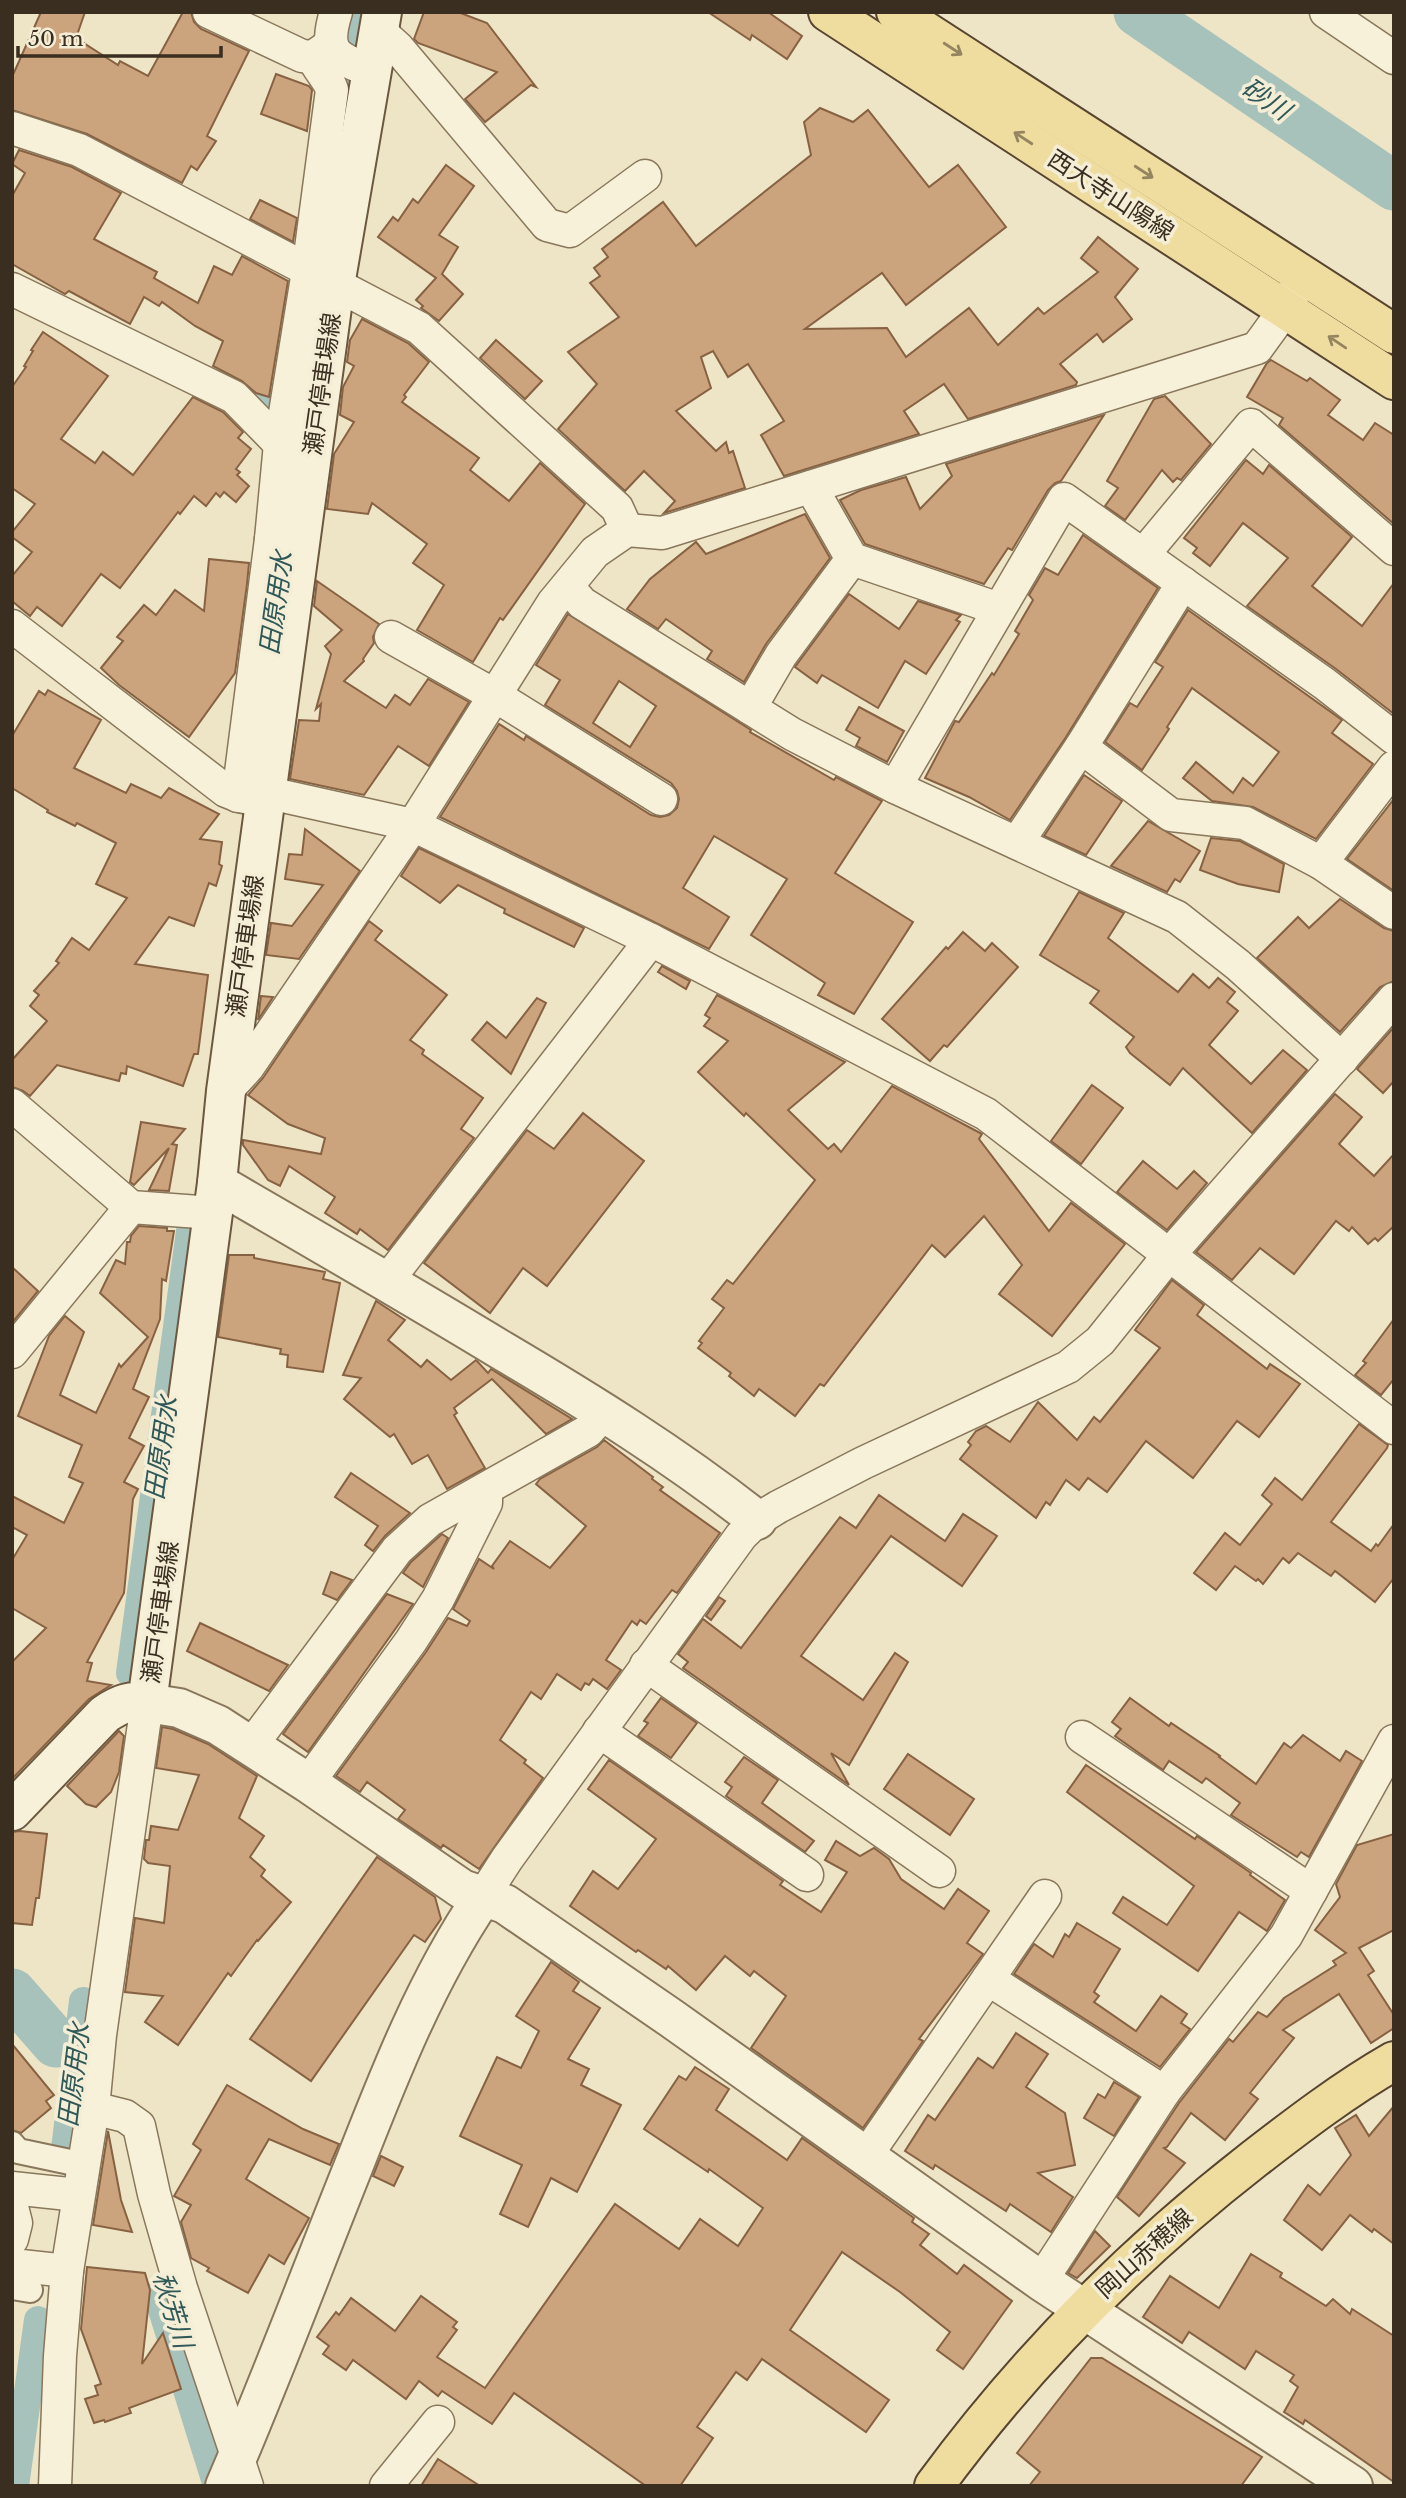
<svg xmlns="http://www.w3.org/2000/svg" width="1406" height="2498" font-family="'Libre Baskerville','Noto Sans JP',serif">
	<rect width="100%" height="100%" fill="#eee5c6"/>
	<g fill="none" stroke-linecap="round" stroke-linejoin="round">
		<g stroke="#a7c1bb" stroke-width="28">
			<polyline points="341,118 356,12"/>
			<polyline points="225,383 268,404 297,434"/>
			<polyline points="130,1673 191,1224"/>
			<polyline points="65,2149 83,2001"/>
			<polyline points="15,2486 38,2320"/>
		</g>
		<g stroke="#a7c1bb" stroke-width="49">
			<polyline points="1138,12 1394,186"/>
			<polyline points="12,1993 56,2043"/>
			<polyline points="169,2297 228,2486"/>
		</g>
	</g>
	<g fill="#cba37d" stroke="#876242" stroke-width="2" fill-rule="evenodd">
		<polygon points="41,12 85,12 76,38 118,65 120,61 148,76 183,12 191,12 194,22 201,29 249,51 207,136 216,141 197,170 191,166 182,183 87,134 12,110 12,77"/>
		<polygon points="424,12 458,12 487,23 536,87 531,85 485,122 465,99 497,72 418,43 414,39"/>
		<polygon points="708,12 768,12 802,36 787,59 752,35 750,40"/>
		<polygon points="276,74 309,86 312,90 307,131 261,114"/>
		<polygon points="820,108 853,122 868,110 929,187 958,165 1006,227 906,305 882,273 805,329 887,328 906,357 969,308 998,345 1038,308 1044,314 1098,272 1081,258 1098,237 1138,269 1115,297 1132,319 1103,342 1097,334 1060,364 1077,382 1076,385 968,419 944,384 904,411 919,434 784,476 761,435 784,421 748,364 728,377 713,351 701,357 711,388 676,411 716,451 726,442 729,453 733,451 745,488 664,513 675,501 644,471 625,491 558,429 597,384 568,352 619,317 590,283 600,276 594,268 608,257 602,249 663,202 696,246 811,155 804,122"/>
		<polygon points="19,150 72,167 121,193 94,239 157,272 154,278 198,303 214,266 232,275 242,256 288,281 269,397 256,393 242,381 213,366 223,341 195,326 162,302 159,306 144,297 130,324 69,291 65,294 12,264 12,196 25,173 12,164"/>
		<polygon points="446,165 474,186 439,235 458,247 442,274 463,294 439,321 421,308 423,306 416,300 436,278 378,237 393,217 398,221 413,199 418,203"/>
		<polygon points="260,200 297,218 293,242 250,219"/>
		<polygon points="362,319 408,343 429,362 404,395 406,397 402,402 479,458 470,470 509,501 540,463 585,504 503,620 500,618 473,662 417,630 444,585 413,563 427,544 372,503 368,514 327,509 334,454 354,422 340,415 343,387 354,366 347,362 350,340"/>
		<polygon points="43,332 108,376 61,439 95,463 103,452 133,475 193,397 223,412 243,432 238,438 251,449 236,469 240,472 237,475 249,486 236,502 224,492 220,497 216,493 206,506 194,496 180,514 178,512 120,588 101,574 62,626 37,607 30,616 12,601 12,576 32,552 12,537 12,532 35,504 12,488 12,387 26,367 24,366 33,351 31,350"/>
		<polygon points="496,340 542,381 525,399 480,358"/>
		<polygon points="1271,360 1307,381 1310,378 1340,400 1328,415 1363,440 1375,423 1394,435 1394,524 1279,425 1283,418 1247,397 1267,363"/>
		<polygon points="1165,396 1211,444 1181,480 1177,478 1173,482 1162,470 1125,520 1105,506 1118,488 1107,481 1154,399"/>
		<polygon points="1104,415 1061,481 1055,483 1048,490 1012,550 1008,548 984,584 865,544 840,500 861,490 906,477 920,509 952,476 946,464"/>
		<polygon points="1246,460 1263,474 1269,465 1352,537 1312,586 1362,626 1394,583 1394,714 1336,669 1247,606 1288,558 1243,523 1210,566 1193,553 1197,548 1184,538"/>
		<polygon points="805,514 830,558 766,644 744,682 707,659 712,651 666,619 658,629 627,609 650,579 696,542 706,554"/>
		<polygon points="1083,535 1158,588 1066,737 1010,820 969,797 925,778 955,721 959,722 992,673 994,675 1019,634 1015,631 1033,600 1029,595 1045,568 1058,575"/>
		<polygon points="209,559 249,563 247,584 235,673 189,737 119,685 101,668 123,641 117,637 144,605 156,615 175,590 204,611"/>
		<polygon points="317,581 379,624 373,637 374,643 363,659 364,661 344,681 386,708 395,695 410,705 428,679 469,702 429,766 398,746 364,795 290,779 299,720 319,721 321,704 316,709 331,654 325,646 342,630 314,606"/>
		<polygon points="849,594 899,629 918,601 961,615 956,620 960,622 926,674 905,661 878,708 822,675 817,683 795,667"/>
		<polygon points="1188,610 1342,720 1332,733 1373,764 1316,839 1253,807 1212,801 1183,778 1196,762 1233,793 1243,778 1253,786 1279,752 1192,688 1167,727 1169,729 1142,770 1105,742 1130,703 1137,707 1163,667 1155,662"/>
		<path d="M568,614L751,730L750,732L834,780L836,777L882,801L835,873L913,922L854,1014L818,995L825,983L751,935L787,879L714,836L683,888L729,917L709,949L440,817L499,724L524,740L526,736L651,815L660,817L669,815L677,808L679,799L677,791L671,783L545,705L560,680L536,665ZM619,681L656,706L630,747L593,723Z"/>
		<polygon points="48,690 101,720 74,768 126,793 131,784 161,798 169,788 219,814 200,839 222,842 219,864 222,866 216,886 209,883 194,926 169,917 135,964 208,975 198,1054 194,1054 183,1086 127,1066 126,1074 121,1073 119,1081 57,1065 30,1096 23,1091 12,1087 12,1060 47,1021 30,1006 39,995 34,991 59,963 56,961 72,938 89,950 127,898 96,884 116,843 77,823 75,826 47,812 48,810 12,788 12,736 39,691 45,695"/>
		<polygon points="859,707 904,731 887,762 856,746 860,738 846,730"/>
		<polygon points="1084,775 1122,801 1086,855 1044,836"/>
		<polygon points="1394,799 1394,891 1347,859"/>
		<polygon points="1148,821 1200,851 1180,882 1175,879 1167,892 1111,866"/>
		<polygon points="305,829 360,871 299,959 266,955 271,923 292,926 323,885 285,879 289,854 302,855"/>
		<polygon points="1211,838 1240,841 1284,864 1279,892 1238,884 1200,870"/>
		<polygon points="419,848 584,928 574,947 504,913 505,909 458,885 440,903 401,876"/>
		<polygon points="1079,892 1124,913 1108,938 1178,992 1193,974 1209,988 1218,978 1235,992 1227,1002 1238,1011 1209,1045 1251,1084 1283,1050 1307,1070 1252,1133 1183,1068 1170,1085 1130,1053 1126,1047 1134,1037 1090,1003 1099,991 1040,955"/>
		<polygon points="1340,899 1384,928 1394,931 1394,981 1380,987 1340,1032 1257,958 1298,917 1309,928"/>
		<polygon points="369,921 382,931 375,940 447,995 410,1040 424,1050 422,1054 483,1098 461,1129 474,1138 388,1250 360,1229 357,1234 325,1213 335,1197 289,1166 280,1186 268,1180 243,1145 243,1140 321,1154 325,1138 288,1124 248,1095 263,1078"/>
		<polygon points="963,932 985,951 992,943 1018,967 947,1047 944,1045 930,1061 882,1019 946,947 948,949"/>
		<polygon points="662,966 690,981 686,989 658,972"/>
		<polygon points="717,995 845,1062 788,1110 828,1149 834,1144 841,1152 892,1086 982,1134 979,1139 1049,1231 1071,1203 1125,1244 1052,1336 999,1294 1022,1265 984,1216 945,1257 932,1245 824,1386 820,1384 795,1416 759,1389 754,1396 729,1376 731,1373 698,1348 702,1343 699,1341 724,1308 712,1299 727,1280 733,1284 815,1180 746,1113 744,1116 698,1072 728,1041 704,1026 710,1018 705,1015"/>
		<polygon points="261,996 273,997 258,1020"/>
		<polygon points="537,998 546,1003 511,1074 472,1040 487,1022 506,1038"/>
		<polygon points="1394,1027 1394,1081 1383,1093 1357,1069"/>
		<polygon points="1092,1085 1123,1108 1081,1164 1051,1141"/>
		<polygon points="1335,1094 1362,1117 1339,1144 1374,1176 1394,1154 1394,1226 1378,1241 1375,1238 1368,1244 1352,1227 1349,1231 1336,1221 1294,1274 1260,1248 1232,1280 1196,1252"/>
		<polygon points="583,1113 644,1161 547,1286 523,1268 490,1313 424,1263 527,1130 554,1149"/>
		<polygon points="141,1122 185,1129 172,1144 177,1145 169,1191 149,1190 169,1148 134,1185 130,1182"/>
		<polygon points="1143,1161 1177,1189 1194,1171 1207,1183 1167,1230 1117,1192"/>
		<polygon points="139,1226 167,1228 167,1231 174,1231 166,1281 162,1279 160,1319 133,1389 149,1397 129,1438 144,1446 124,1482 138,1489 133,1499 124,1593 87,1662 92,1663 87,1681 111,1685 89,1699 12,1779 12,1662 46,1628 12,1608 12,1560 27,1535 12,1527 12,1496 64,1523 83,1483 69,1477 82,1445 18,1416 49,1336 65,1316 84,1332 60,1395 96,1413 119,1364 121,1367 148,1337 100,1293 116,1260 125,1264 127,1242 130,1242 131,1236"/>
		<polygon points="229,1255 254,1255 254,1258 325,1272 323,1279 340,1283 323,1372 287,1367 288,1355 280,1354 281,1349 218,1337"/>
		<polygon points="12,1267 38,1291 12,1323"/>
		<polygon points="1172,1280 1204,1305 1197,1315 1202,1319 1267,1369 1270,1364 1300,1384 1259,1437 1237,1421 1193,1478 1146,1441 1107,1492 1088,1478 1079,1490 1066,1480 1050,1505 1046,1502 1036,1518 960,1459 971,1445 968,1442 976,1431 986,1426 1010,1442 1038,1402 1077,1440 1094,1417 1100,1422 1160,1348 1135,1330"/>
		<polygon points="376,1301 405,1320 388,1340 421,1367 427,1360 451,1380 476,1360 488,1373 491,1369 572,1419 546,1434 492,1379 454,1408 457,1413 454,1415 485,1468 447,1489 428,1455 412,1464 394,1434 390,1437 344,1399 361,1378 343,1375"/>
		<polygon points="1394,1319 1394,1379 1381,1395 1355,1375 1366,1363 1363,1361"/>
		<polygon points="1359,1424 1388,1445 1387,1448 1331,1522 1371,1551 1376,1544 1378,1546 1394,1524 1394,1578 1375,1602 1335,1571 1331,1576 1298,1553 1289,1563 1283,1558 1263,1584 1258,1579 1256,1581 1235,1566 1216,1590 1194,1573 1225,1533 1240,1545 1272,1504 1262,1495 1275,1478 1302,1500"/>
		<polygon points="604,1440 653,1477 652,1479 663,1487 660,1490 720,1533 677,1593 672,1590 646,1624 640,1620 637,1625 632,1621 606,1660 621,1670 607,1689 593,1679 589,1685 585,1683 581,1690 557,1674 541,1699 531,1692 500,1740 526,1760 524,1763 543,1778 479,1869 443,1845 441,1848 398,1819 405,1810 367,1782 360,1792 336,1776 426,1652 448,1618 467,1626 470,1621 453,1609 479,1559 494,1569 492,1566 510,1541 550,1568 586,1526 536,1484 540,1479 597,1447"/>
		<polygon points="351,1473 410,1513 385,1536 373,1551 365,1545 378,1526 335,1497"/>
		<polygon points="879,1495 945,1541 963,1514 997,1536 962,1586 891,1536 801,1656 863,1700 895,1653 908,1662 849,1765 831,1753 849,1785 683,1668 688,1662 678,1654 703,1619 741,1648 840,1517 856,1528"/>
		<polygon points="442,1534 448,1538 423,1587 403,1573 411,1562"/>
		<polygon points="331,1572 352,1580 337,1600 323,1594"/>
		<polygon points="387,1594 413,1604 308,1752 283,1734"/>
		<polygon points="719,1597 725,1601 711,1620 706,1616"/>
		<polygon points="200,1623 288,1665 269,1691 187,1651"/>
		<polygon points="661,1698 697,1723 671,1758 638,1736 648,1723 644,1721"/>
		<polygon points="1130,1698 1169,1726 1171,1723 1220,1756 1219,1757 1256,1784 1284,1743 1291,1748 1303,1735 1340,1761 1346,1751 1362,1761 1309,1857 1301,1852 1297,1857 1231,1815 1240,1803 1206,1778 1202,1783 1169,1761 1163,1770 1115,1736 1121,1729 1112,1722"/>
		<polygon points="162,1727 173,1729 208,1744 257,1776 239,1818 264,1836 250,1857 265,1870 261,1876 291,1902 258,1941 257,1940 231,1976 228,1973 178,2045 145,2022 163,1996 125,1992 135,1918 164,1923 170,1866 148,1863 144,1859 146,1840 149,1840 151,1826 178,1830 199,1775 156,1768"/>
		<polygon points="119,1731 124,1736 119,1772 111,1792 96,1807 86,1804 67,1786"/>
		<polygon points="908,1754 974,1799 950,1835 884,1789"/>
		<polygon points="744,1757 778,1780 762,1803 814,1841 805,1852 726,1796 732,1787 725,1782"/>
		<polygon points="609,1760 783,1881 780,1885 821,1912 847,1872 825,1860 836,1841 860,1856 874,1848 889,1859 901,1879 944,1909 958,1889 989,1911 967,1943 983,1954 919,2039 923,2041 863,2128 751,2048 786,1996 754,1971 750,1976 725,1956 696,1990 668,1966 666,1969 638,1950 636,1952 570,1906 593,1871 618,1889 656,1839 588,1789"/>
		<polygon points="1086,1765 1195,1839 1197,1836 1251,1873 1250,1875 1285,1900 1267,1931 1239,1912 1198,1971 1113,1913 1123,1897 1167,1925 1194,1886 1067,1792"/>
		<polygon points="20,1831 47,1834 39,1898 36,1898 32,1925 12,1923 12,1832"/>
		<polygon points="1394,1834 1394,1930 1359,1948 1374,1971 1368,1975 1394,2015 1394,2028 1371,2043 1339,1994 1283,2030 1294,2038 1250,2093 1258,2099 1225,2140 1191,2113 1167,2147 1164,2148 1185,2163 1139,2216 1117,2197 1179,2103 1229,2039 1233,2042 1258,2012 1267,2017 1284,1998 1336,1965 1333,1961 1346,1953 1315,1930 1340,1897 1336,1884 1357,1845"/>
		<polygon points="377,1857 435,1897 441,1919 425,1942 414,1935 311,2081 250,2039"/>
		<polygon points="1077,1923 1120,1949 1094,1992 1099,1996 1094,2002 1136,2031 1161,1996 1187,2014 1181,2023 1190,2029 1160,2067 1014,1974 1034,1944 1053,1957 1065,1934 1069,1937"/>
		<polygon points="551,1962 579,1982 573,1991 600,2008 568,2059 589,2069 581,2085 621,2105 577,2192 551,2178 528,2227 500,2214 522,2165 460,2136 497,2057 521,2068 539,2031 516,2016"/>
		<polygon points="1016,2033 1048,2054 1026,2087 1065,2113 1075,2165 1038,2173 1073,2197 1051,2232 1010,2204 1006,2211 935,2165 933,2169 905,2151 928,2115 935,2120 978,2058 993,2068"/>
		<polygon points="12,2044 54,2095 46,2101 51,2108 21,2133 12,2130"/>
		<polygon points="695,2067 729,2089 716,2110 787,2160 802,2138 914,2218 912,2222 929,2234 920,2245 957,2274 964,2265 1012,2301 963,2369 937,2350 950,2332 900,2292 842,2252 790,2330 889,2400 866,2432 762,2359 747,2380 736,2372 697,2427 713,2438 680,2486 646,2486 514,2393 492,2424 442,2391 438,2396 419,2381 406,2399 353,2360 346,2370 323,2354 329,2346 317,2337 336,2312 339,2315 351,2298 395,2331 421,2296 457,2322 453,2327 457,2330 437,2357 485,2388 615,2204 679,2249 700,2219 738,2246 763,2208 709,2169 708,2172 644,2129 679,2076 686,2080"/>
		<polygon points="1114,2082 1139,2097 1114,2136 1084,2118 1098,2094 1105,2098"/>
		<polygon points="227,2085 303,2129 339,2144 330,2165 269,2139 246,2179 309,2218 284,2264 269,2255 248,2293 207,2271 209,2268 191,2258 181,2222 191,2205 174,2196 201,2150 193,2144"/>
		<polygon points="1394,2106 1394,2244 1374,2229 1372,2232 1350,2215 1322,2250 1284,2220 1308,2185 1320,2195 1351,2155 1335,2128 1356,2115 1369,2136"/>
		<polygon points="108,2131 121,2200 132,2232 93,2225"/>
		<polygon points="381,2156 403,2167 394,2186 373,2176"/>
		<polygon points="1095,2231 1110,2246 1077,2278 1068,2273"/>
		<polygon points="1251,2254 1282,2273 1280,2277 1326,2306 1333,2299 1350,2314 1352,2309 1394,2336 1394,2482 1305,2420 1303,2424 1284,2412 1298,2387 1290,2381 1294,2375 1256,2351 1245,2369 1189,2332 1182,2343 1143,2317 1170,2276 1219,2308"/>
		<polygon points="87,2267 145,2273 150,2290 142,2364 163,2333 181,2389 129,2408 131,2413 105,2422 104,2420 94,2423 85,2399 98,2395 95,2386 101,2384 81,2329"/>
		<polygon points="1091,2358 1102,2358 1262,2457 1241,2486 1029,2486 1040,2472 1017,2453"/>
		<polygon points="438,2459 480,2486 421,2486"/>
	</g>
	<g fill="none" stroke-linecap="round" stroke-linejoin="round">
		<defs>
			<g id="pedestrian">
				<polyline points="12,2144 18,2151 70,2162"/>
				<polyline points="12,2287 30,2290"/>
			</g>
			<g id="minor">
				<polyline points="209,12 302,56 313,57 330,45"/>
				<path d="M336,12C324,52 334,57 371,71"/>
				<polyline points="1326,12 1394,58"/>
				<polyline points="378,30 398,48 547,225 570,231 645,176"/>
				<polyline points="12,128 79,150 419,328 617,508 627,530"/>
				<polyline points="12,289 234,397 280,444"/>
				<polyline points="811,487 852,559 999,609"/>
				<path d="M271,539L280,444L308,271L332,90C328,77 318,70 313,57"/>
				<polyline points="1143,555 1251,425 1394,549"/>
				<polyline points="568,587 582,603 792,734 895,787 1177,917 1238,965 1342,1059"/>
				<path d="M12,626L226,791C244,799 261,802 278,795L413,825L651,940L986,1114L1394,1428"/>
				<polyline points="391,637 494,695 661,799"/>
				<polyline points="750,708 781,655 852,559"/>
				<polyline points="1081,747 1171,815 1245,823 1321,863 1394,913"/>
				<polyline points="895,787 1064,499 1325,684 1394,738"/>
				<polyline points="238,796 271,539 290,541"/>
				<polyline points="1017,843 1081,747 1183,583"/>
				<polyline points="1321,863 1394,767"/>
				<polyline points="226,1091 248,1067 413,825 553,603 595,552 627,530 662,533 1257,348 1286,308 1296,288"/>
				<polyline points="12,1105 131,1207 213,1213"/>
				<polyline points="387,1281 651,940"/>
				<polyline points="12,1352 131,1207"/>
				<polyline points="646,1665 939,1871"/>
				<polyline points="599,1731 807,1875"/>
				<polyline points="1082,1737 1311,1891"/>
				<polyline points="251,1746 397,1550 430,1520 588,1431 605,1412"/>
				<polyline points="308,1783 411,1641 438,1599 486,1503 486,1490"/>
				<polyline points="482,1898 507,1859 741,1536 757,1520 778,1507 863,1463 1068,1367 1100,1341 1169,1255 1394,999"/>
				<polyline points="988,1979 1164,2092"/>
				<polyline points="93,2108 125,2116 139,2126 154,2194 181,2288 247,2486"/>
				<polyline points="866,2156 1045,1896"/>
				<polyline points="12,2188 78,2195"/>
				<polyline points="12,2207 16,2223 12,2239"/>
				<polyline points="12,2265 67,2271"/>
				<polyline points="1041,2281 1164,2092 1286,1936 1394,1741"/>
				<polyline points="55,2486 60,2356 67,2271 93,2108 100,2035 147,1703"/>
				<polyline points="386,2486 438,2422"/>
			</g>
			<g id="tertiary">
				<path d="M217,1183C312,1238 407,1293 501,1350C589,1402 676,1456 757,1520"/>
				<polyline points="147,1703 179,1708 218,1725 308,1783 462,1889 505,1904 671,2018 1041,2281 1353,2486"/>
				<path d="M225,2486C271,2380 311,2272 354,2165C390,2073 426,1981 482,1898"/>
			</g>
			<path id="secondary" d="M12,1811L105,1714C120,1704 130,1700 147,1703L217,1183L226,1091L335,285L382,12"/>
			<g id="primary">
				<polyline points="828,12 1394,380"/>
				<polyline points="896,12 1394,334"/>
				<path d="M934,2486C1025,2362 1132,2254 1254,2159C1298,2125 1345,2089 1394,2061"/>
			</g>
		</defs>
		<use href="#pedestrian" stroke="#89775c" stroke-width="28"/>
		<use href="#minor" stroke="#89775c" stroke-width="35"/>
		<use href="#tertiary" stroke="#89775c" stroke-width="42"/>
		<use href="#secondary" stroke="#6b583f" stroke-width="42"/>
		<use href="#primary" stroke="#574530" stroke-width="42"/>
		<use href="#pedestrian" stroke="#f8f1d9" stroke-width="24"/>
		<use href="#minor" stroke="#f8f1d9" stroke-width="32"/>
		<use href="#tertiary" stroke="#f8f1d9" stroke-width="38"/>
		<use href="#secondary" stroke="#f8f1d9" stroke-width="38"/>
		<use href="#primary" stroke="#efdc9f" stroke-width="38"/>
	</g>
	<defs><path id="oneway-shaft" d="M-6 0H5M1.5-3L5.5 0L1.5 3" fill="none" stroke-width="1.6" stroke-linecap="round" stroke-linejoin="round" transform="scale(1.75)"/></defs>
	<g stroke="#948560">
		<use href="#oneway-shaft" transform="translate(953 49) rotate(33)"/>
		<use href="#oneway-shaft" transform="translate(1023 138) rotate(-147)"/>
		<use href="#oneway-shaft" transform="translate(1144 172) rotate(33)"/>
		<use href="#oneway-shaft" transform="translate(1337 342) rotate(-146)"/>
	</g>
	<g text-anchor="middle" dominant-baseline="central" stroke-width="7" stroke-linejoin="round" paint-order="stroke">
		<g font-size="24" fill="#392e20" stroke="#f5eed6">
			<text transform="translate(1111 195) rotate(33)">西大寺山陽線</text>
			<text transform="translate(322 384) rotate(-82)">瀬戸停車場線</text>
			<text transform="translate(245 946) rotate(-82)">瀬戸停車場線</text>
			<text transform="translate(160 1612) rotate(-82)">瀬戸停車場線</text>
			<text transform="translate(1144 2253) rotate(-42)">岡山赤穂線</text>
		</g>
		<g font-size="26" font-style="italic" fill="#2f5858" stroke="#f5eed6">
			<text transform="translate(1266 99) rotate(34)">砂川</text>
			<text transform="translate(276 603) rotate(-82)">田原用水</text>
			<text transform="translate(161 1448) rotate(-82)">田原用水</text>
			<text transform="translate(74 2075) rotate(-83)">田原用水</text>
			<text transform="translate(173 2310) rotate(73)">秋芳川</text>
		</g>
	</g>
	<rect width="1406" height="2498" fill="none" stroke="#392e20" stroke-width="28"/>
	<path d="M18 46v10h203v-10" fill="none" stroke="#392e20" stroke-width="3.5"/>
	<text x="28" y="46" font-size="21" fill="#392e20" stroke="#f5eed6" stroke-width="5" paint-order="stroke">50 m</text>
</svg>
